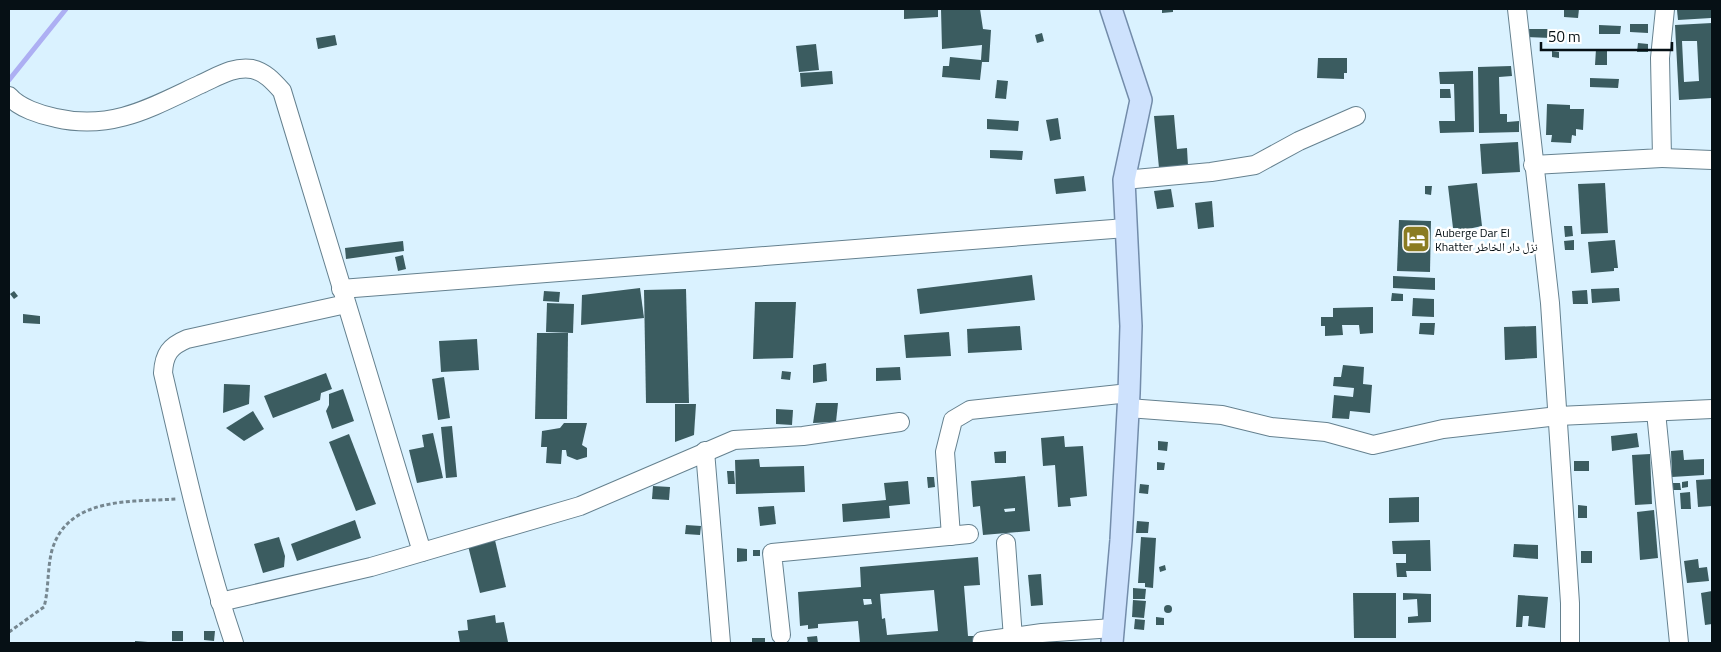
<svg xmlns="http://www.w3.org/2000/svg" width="1721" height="652" font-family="'Titillium Web','Noto Naskh Arabic',sans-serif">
	<rect width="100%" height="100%" fill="#daf2ff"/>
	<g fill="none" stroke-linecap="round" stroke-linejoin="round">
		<polyline stroke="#adaff3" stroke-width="5" points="9,80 66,9"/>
	</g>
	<g fill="#3b5c60" fill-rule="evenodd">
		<polygon points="904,9 938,9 938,17 904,19"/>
		<polygon points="941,9 980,9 983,29 991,30 989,62 982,62 980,80 942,77 943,66 949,66 950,57 981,60 982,45 942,49"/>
		<polygon points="1162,9 1173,9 1173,12 1162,13"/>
		<polygon points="1564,9 1579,9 1578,18 1564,17"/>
		<polygon points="1711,9 1711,18 1678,20 1677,10"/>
		<path d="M1712,23V98L1679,100L1675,25ZM1682,41H1697L1699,81L1684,82Z"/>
		<polygon points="1630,24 1648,24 1648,33 1630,32"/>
		<polygon points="1599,25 1621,26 1620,34 1599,34"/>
		<polygon points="1526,29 1551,29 1551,38 1526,37"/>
		<polygon points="1042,33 1044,41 1037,43 1035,35"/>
		<polygon points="335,35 337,45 318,49 316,38"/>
		<polygon points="1638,43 1648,44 1648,52 1637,52"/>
		<polygon points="816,44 819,70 799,72 796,46"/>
		<polygon points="1596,49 1607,49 1607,65 1595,65"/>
		<polygon points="1552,51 1559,52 1559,58 1552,57"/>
		<polygon points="1318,58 1347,58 1347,73 1344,73 1344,79 1317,78"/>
		<polygon points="1511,66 1512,76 1499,77 1500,114 1507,114 1507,122 1519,121 1519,132 1479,133 1478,67"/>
		<polygon points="832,71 833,84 801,87 800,73"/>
		<polygon points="1473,71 1474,132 1440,133 1439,121 1455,121 1454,84 1440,84 1439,72"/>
		<polygon points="1590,78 1619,79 1618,88 1590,87"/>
		<polygon points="997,80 1008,81 1006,99 995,98"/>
		<polygon points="1440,89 1450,89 1451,98 1440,98"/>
		<polygon points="1547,104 1570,105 1570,109 1584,109 1583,130 1576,129 1576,136 1572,135 1571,143 1551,142 1552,135 1546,135"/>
		<polygon points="1174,115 1177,149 1187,148 1188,166 1159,168 1154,116"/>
		<polygon points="1058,118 1061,139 1050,141 1046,120"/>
		<polygon points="987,119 1019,121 1018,131 987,129"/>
		<polygon points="1518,142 1520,172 1482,174 1480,144"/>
		<polygon points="990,150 1023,151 1022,160 990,158"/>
		<polygon points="1084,176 1086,191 1056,194 1054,179"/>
		<polygon points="1477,183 1482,226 1459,231 1458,228 1453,228 1448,186"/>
		<polygon points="1605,183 1608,233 1581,234 1578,184"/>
		<polygon points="1425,186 1432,186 1431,195 1425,194"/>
		<polygon points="1171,189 1174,207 1157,209 1154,191"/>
		<polygon points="1212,201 1214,227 1198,229 1195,203"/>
		<polygon points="1399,220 1431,221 1430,272 1397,271"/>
		<polygon points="1564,226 1572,226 1573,236 1565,237"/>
		<polygon points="1574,240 1574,250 1565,250 1564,241"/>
		<polygon points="1615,240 1618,268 1614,268 1614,271 1591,273 1588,242"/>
		<polygon points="403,241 404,251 346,259 345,248"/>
		<polygon points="403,255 406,269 398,271 395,257"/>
		<polygon points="1032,275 1035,300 920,314 917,289"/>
		<polygon points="1393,276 1435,278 1435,290 1393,288"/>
		<polygon points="640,288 644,318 581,325 582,295"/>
		<polygon points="1619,288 1620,301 1592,303 1591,289"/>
		<polygon points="686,289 689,403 646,403 644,290"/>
		<polygon points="1587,290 1588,304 1573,304 1572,291"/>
		<polygon points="14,291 18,296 14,299 10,294"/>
		<polygon points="544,291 560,292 559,302 543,301"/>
		<polygon points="1392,293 1403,294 1403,301 1391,301"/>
		<polygon points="1413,298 1434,299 1434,317 1412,316"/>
		<polygon points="755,302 796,302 793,358 753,359"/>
		<polygon points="547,303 574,304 573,333 546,332"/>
		<polygon points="1373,307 1373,333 1360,334 1359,325 1342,325 1343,335 1325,336 1325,326 1321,326 1321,317 1333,317 1333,308"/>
		<polygon points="23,314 40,316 40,324 23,323"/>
		<polygon points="1420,323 1435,323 1434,335 1419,334"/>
		<polygon points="1020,326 1022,350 968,353 967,329"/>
		<polygon points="1536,326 1537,358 1505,360 1504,327"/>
		<polygon points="949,332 951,356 906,358 904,335"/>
		<polygon points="537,333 568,333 567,419 535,419"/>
		<polygon points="477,339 479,370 441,372 439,341"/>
		<polygon points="826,363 827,381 813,383 813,365"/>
		<polygon points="1343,365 1364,367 1363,384 1372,385 1370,413 1350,411 1349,419 1332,418 1334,395 1353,397 1354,388 1333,386 1334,377 1341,377"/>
		<polygon points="900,367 901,380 876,381 876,368"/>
		<polygon points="782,371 791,372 790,380 781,379"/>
		<polygon points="326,373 332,389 321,393 320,400 273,418 264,396"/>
		<polygon points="444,377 450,418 438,420 432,379"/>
		<polygon points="224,384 250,385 249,404 223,413"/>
		<polygon points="343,389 354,421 332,429 326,411 329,405 329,394"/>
		<polygon points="816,403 838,403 836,422 813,423"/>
		<polygon points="675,404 696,404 694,435 675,442"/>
		<polygon points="776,409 793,410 792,425 776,424"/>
		<polygon points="253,411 264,429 244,441 226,428"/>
		<polygon points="564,423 587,423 582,445 587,448 587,457 577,460 567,456 566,450 562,450 561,464 546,463 547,447 541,447 542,431 560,428"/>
		<polygon points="452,426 457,477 446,478 441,427"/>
		<polygon points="433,433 443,478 417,483 409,450 424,447 422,435"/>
		<polygon points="1637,433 1639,447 1612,451 1611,436"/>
		<polygon points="349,434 376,504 356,511 329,442"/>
		<polygon points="1064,436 1065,447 1083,446 1087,496 1070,498 1071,506 1058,507 1055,465 1043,466 1041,438"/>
		<polygon points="1158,441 1168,442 1167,451 1158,450"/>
		<polygon points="1683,450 1684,460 1704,459 1704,475 1672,477 1671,451"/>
		<polygon points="1006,451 1006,463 995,463 994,452"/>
		<polygon points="1650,454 1652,504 1635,505 1632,455"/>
		<polygon points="759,459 760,467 804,466 805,492 736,494 735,460"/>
		<rect x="1574" y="461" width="15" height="10"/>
		<polygon points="1157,462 1165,463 1164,470 1157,470"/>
		<polygon points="727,471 734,471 735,484 728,484"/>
		<path d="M1025,476L1030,531L983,535L980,506L973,507L971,481ZM1015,508V511L1005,512L1004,509Z"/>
		<polygon points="927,477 934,477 935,487 928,488"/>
		<polygon points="1712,479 1712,506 1698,507 1696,480"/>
		<polygon points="908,481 910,504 889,506 890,518 843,522 842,504 886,500 884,483"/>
		<polygon points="1688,481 1688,487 1682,488 1682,482"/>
		<polygon points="1671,483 1680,483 1681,490 1671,490"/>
		<polygon points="1140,484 1149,485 1148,494 1139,493"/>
		<polygon points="653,486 670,487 669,500 652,499"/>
		<polygon points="1690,492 1691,509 1681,509 1680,493"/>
		<polygon points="1419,497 1419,522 1389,523 1389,498"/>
		<polygon points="1578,505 1587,506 1587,518 1578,518"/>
		<polygon points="774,506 776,524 760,526 758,507"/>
		<polygon points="1654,510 1658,558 1640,560 1637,512"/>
		<polygon points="355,520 361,538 297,561 291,544"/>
		<polygon points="1137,521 1149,522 1148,533 1136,533"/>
		<polygon points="686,525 701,526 700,535 685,534"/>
		<polygon points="494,536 506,587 480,593 467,542"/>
		<polygon points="279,537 285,556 284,567 263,573 254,544"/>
		<polygon points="1141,537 1156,538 1153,588 1145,587 1145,583 1138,583"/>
		<polygon points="1430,540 1431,571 1406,571 1407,577 1397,577 1396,563 1406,563 1406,554 1393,554 1392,541"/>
		<polygon points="1514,544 1538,545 1538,559 1513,557"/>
		<polygon points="737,548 747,549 747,561 737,562"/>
		<rect x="753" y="550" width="7" height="6"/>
		<rect x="1581" y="551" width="11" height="12"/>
		<path d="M978,557L980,585L964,586L968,636H974V643H860L858,621L818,624V628L808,629V625L800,626L798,592L861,587L860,567ZM934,590L938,631L887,635L885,618L882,619L880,594ZM863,599H871L872,604L864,605Z"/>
		<polygon points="1698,559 1699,568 1707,567 1709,581 1687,583 1684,561"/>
		<polygon points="1165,565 1166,570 1160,572 1159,567"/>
		<polygon points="1041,574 1043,605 1031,606 1028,575"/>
		<polygon points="1133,588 1146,589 1145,599 1133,599"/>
		<polygon points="1712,591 1712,624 1705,625 1701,593"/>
		<polygon points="1353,593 1396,593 1396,638 1354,638"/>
		<polygon points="1403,593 1431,594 1431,622 1408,623 1408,617 1418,616 1417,599 1403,600"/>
		<polygon points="1518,595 1548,597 1545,628 1528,626 1529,616 1523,616 1522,627 1516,627"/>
		<polygon points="1133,600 1146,601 1144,618 1132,617"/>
		<circle cx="1168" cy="609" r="4"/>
		<polygon points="495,615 496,623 504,622 508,642 460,643 458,631 468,630 467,620"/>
		<polygon points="1156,617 1164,618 1164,625 1156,625"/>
		<polygon points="1135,619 1145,620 1144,630 1134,629"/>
		<rect x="172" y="631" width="11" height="10"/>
		<polygon points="204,631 215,631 214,641 204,640"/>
		<polygon points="817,636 818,643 808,643 807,637"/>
		<rect x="752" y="638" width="13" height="5"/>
		<polygon points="135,641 148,642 148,643 135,643"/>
	</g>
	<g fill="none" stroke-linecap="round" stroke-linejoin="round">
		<defs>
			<g id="minor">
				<polyline points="1517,9 1550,303 1570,603 1570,643"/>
				<path d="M9,96C19,108 41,115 56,118C112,131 152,107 201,84C217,77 233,66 252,69C265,72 273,81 282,91L422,552"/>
				<polyline points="1662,158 1712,160"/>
				<polyline points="1533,165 1662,158 1660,58 1665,9"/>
				<polyline points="1124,180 1211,172 1255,165 1299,141 1356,116"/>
				<polyline points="341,289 1126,228"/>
				<polyline points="1128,408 1222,415 1271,427 1326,432 1373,445 1443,429 1558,416 1712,409"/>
				<polyline points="1656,412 1679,643"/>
				<polyline points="705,451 721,643"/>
				<polyline points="951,536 945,452 953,420 970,410 1129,393"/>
				<polyline points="1006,543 1013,638"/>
				<polyline points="220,602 371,567 580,506 734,440 803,436 900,422"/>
				<polyline points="781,635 772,553 969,534"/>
				<polyline points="982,641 1042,633 1113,628"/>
				<path d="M234,643C204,555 184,463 163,373C164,354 170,346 187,339L346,304"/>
			</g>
			<polyline id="major" points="1111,9 1141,100 1124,180 1131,326 1129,393 1121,540 1112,643"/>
		</defs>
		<use href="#minor" stroke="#65818f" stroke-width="20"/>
		<use href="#major" stroke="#738caa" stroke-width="24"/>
		<path stroke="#768790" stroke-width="3" stroke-dasharray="4 2.5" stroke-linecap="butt" d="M9,632L44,607C49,589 47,569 52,550C68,496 132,502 177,499"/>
		<use href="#minor" stroke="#fff" stroke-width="18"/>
		<use href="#major" stroke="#cee2fd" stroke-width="21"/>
	</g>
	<defs>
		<symbol id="hotel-square" viewBox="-11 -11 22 22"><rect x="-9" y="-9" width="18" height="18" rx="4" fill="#8b7c22" stroke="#fff"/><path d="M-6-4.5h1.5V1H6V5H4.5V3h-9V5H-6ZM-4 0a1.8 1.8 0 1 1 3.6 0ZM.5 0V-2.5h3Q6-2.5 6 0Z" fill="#fff"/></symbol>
	</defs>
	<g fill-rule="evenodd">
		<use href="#hotel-square" x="1400" y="223" width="32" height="32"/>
	</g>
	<g text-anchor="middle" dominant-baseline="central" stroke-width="5" stroke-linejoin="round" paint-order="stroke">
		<g font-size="12" fill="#061015" stroke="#fff" text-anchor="start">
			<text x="1435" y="232">Auberge Dar El<tspan x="1435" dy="14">Khatter نزل دار الخاطر</tspan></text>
		</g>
	</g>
	<rect width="1721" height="652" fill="none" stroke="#061015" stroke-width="20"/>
	<path d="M1541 42v8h131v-8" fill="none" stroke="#061015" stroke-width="2.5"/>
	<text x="1548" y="42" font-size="15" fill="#061015" stroke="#ffffff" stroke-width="4" paint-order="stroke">50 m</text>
</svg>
